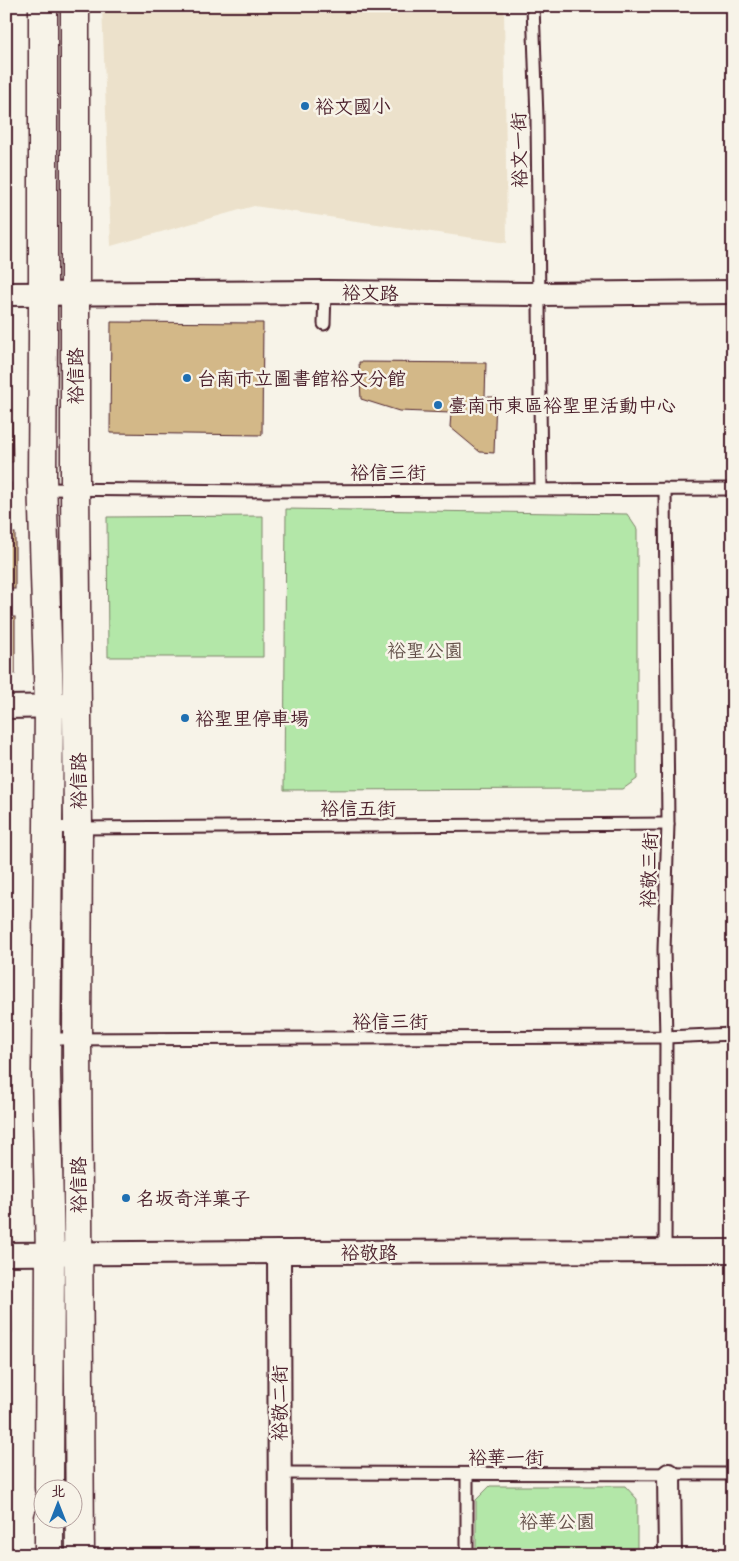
<svg xmlns="http://www.w3.org/2000/svg" width="739" height="1561" font-family="Sriracha,'LXGW WenKai TC',sans-serif">
	<rect width="100%" height="100%" fill="#f7f3e8"/>
	<filter id="ink" filterUnits="userSpaceOnUse"><feTurbulence type="fractalNoise" baseFrequency=".02" numOctaves="2"/><feDisplacementMap in="SourceGraphic" scale="10" xChannelSelector="R" yChannelSelector="G"/><feConvolveMatrix kernelMatrix="1 2 1 2 8 2 1 2 1" color-interpolation-filters="sRGB"/></filter>
	<g filter="url(#ink)">
		<polygon fill="#ece1cb" points="102,6 504,6 507,243 254,206 111,246"/>
		<g fill="#b3e7a8" stroke="#7e836a">
			<polygon points="286,509 627,514 637,529 637,779 623,789 284,790"/>
			<polygon points="263,516 263,657 108,657 107,517"/>
			<polygon points="490,1486 625,1486 637,1499 637,1555 476,1555 476,1500"/>
		</g>
		<g fill="#d3b888" stroke="#4a1f2b">
			<polygon points="111,322 263,323 262,435 110,433"/>
			<polygon points="359,362 486,363 485,397 496,397 494,453 480,452 450,427 451,413 399,411 361,399"/>
			<polygon points="6,420 12,420 13,462 6,462"/>
			<rect x="6" y="483" width="5" height="42"/>
			<rect x="6" y="533" width="9" height="56"/>
			<rect x="6" y="617" width="9" height="57"/>
			<polygon points="6,1281 11,1281 12,1334 6,1334"/>
		</g>
		<g fill="none" stroke-linecap="round" stroke-linejoin="round">
			<defs>
				<g id="lane">
					<polyline points="533,6 537,118 541,489"/>
					<polyline points="324,324 325,292"/>
					<polyline points="43,489 269,491 733,489"/>
					<polyline points="48,827 78,828 668,824"/>
					<polyline points="47,1039 666,1037 733,1034"/>
					<polyline points="665,1251 666,1037 664,950 668,824 665,489"/>
					<polyline points="280,1473 733,1474"/>
					<polyline points="467,1555 467,1474"/>
				</g>
				<g id="street">
					<polyline points="6,294 325,292 538,294 733,292"/>
					<polyline points="6,707 67,706"/>
					<polyline points="279,1252 280,1555"/>
					<polyline points="6,1254 279,1252 733,1251"/>
					<polyline points="669,1475 670,1555"/>
				</g>
				<g id="secondary">
					<polyline points="43,6 43,339 42,477 49,706 46,1072 50,1255 49,1488"/>
					<polyline points="75,6 75,488 78,828 77,1039 80,1555"/>
					<polyline points="49,1555 49,1518"/>
				</g>
			</defs>
			<use href="#lane" stroke="#4a1f2b" stroke-width="15"/>
			<use href="#street" stroke="#4a1f2b" stroke-width="26"/>
			<use href="#secondary" stroke="#4a1f2b" stroke-width="31"/>
			<use href="#lane" stroke="#f7f3e8" stroke-width="11"/>
			<use href="#street" stroke="#f7f3e8" stroke-width="22"/>
			<use href="#secondary" stroke="#f7f3e8" stroke-width="28"/>
		</g>
	</g>
	<g fill="#1f6fb2" stroke="#f7f3e8" stroke-width="2">
		<circle cx="305" cy="106" r="5"/>
		<circle cx="187" cy="378" r="5"/>
		<circle cx="438" cy="405" r="5"/>
		<circle cx="185" cy="718" r="5"/>
		<circle cx="126" cy="1198" r="5"/>
	</g>
	<g text-anchor="middle" dominant-baseline="central" stroke-width="5" stroke-linejoin="round" paint-order="stroke">
		<g font-size="19" fill="#4a1f2b" stroke="#f7f3e8" text-anchor="start">
			<text x="315" y="106">裕文國小</text>
			<text x="197" y="378">台南市立圖書館裕文分館</text>
			<text x="448" y="405">臺南市東區裕聖里活動中心</text>
			<text x="195" y="718">裕聖里停車場</text>
			<text x="136" y="1198">名坂奇洋菓子</text>
		</g>
		<g font-size="19" fill="#4a1f2b" stroke="#f7f3e8">
			<text transform="translate(519 150) rotate(-91)">裕文一街</text>
			<text transform="translate(370 293) rotate(1)">裕文路</text>
			<text transform="translate(75 376) rotate(-90)">裕信路</text>
			<text x="388" y="472">裕信三街</text>
			<text transform="translate(78 781) rotate(-90)">裕信路</text>
			<text x="358" y="808">裕信五街</text>
			<text transform="translate(649 870) rotate(-88)">裕敬三街</text>
			<text x="390" y="1021">裕信三街</text>
			<text transform="translate(78 1185) rotate(-90)">裕信路</text>
			<text x="369" y="1252">裕敬路</text>
			<text transform="translate(279 1403) rotate(-90)">裕敬二街</text>
			<text x="506" y="1457">裕華一街</text>
		</g>
		<g font-size="19" fill="#64514a" stroke="#f7f3e8">
			<text x="425" y="650">裕聖公園</text>
			<text x="557" y="1521">裕華公園</text>
		</g>
	</g>
	<rect width="739" height="1561" fill="none" stroke="#f7f3e8" stroke-width="25"/>
	<rect x="12" y="12" width="714" height="1536" fill="none" stroke="#4a1f2b" stroke-width="2" filter="url(#ink)"/>
	<g transform="translate(58 1504)"><circle r="24" fill="#f7f3e8" stroke="#b29e9c"/>
	<path d="M0-4L9 19L0 12L-9 19Z" fill="#1f6fb2"/>
	<text y="-8" font-size="14" font-weight="bold" text-anchor="middle" fill="#4a1f2b">北</text>
	</g>
</svg>
